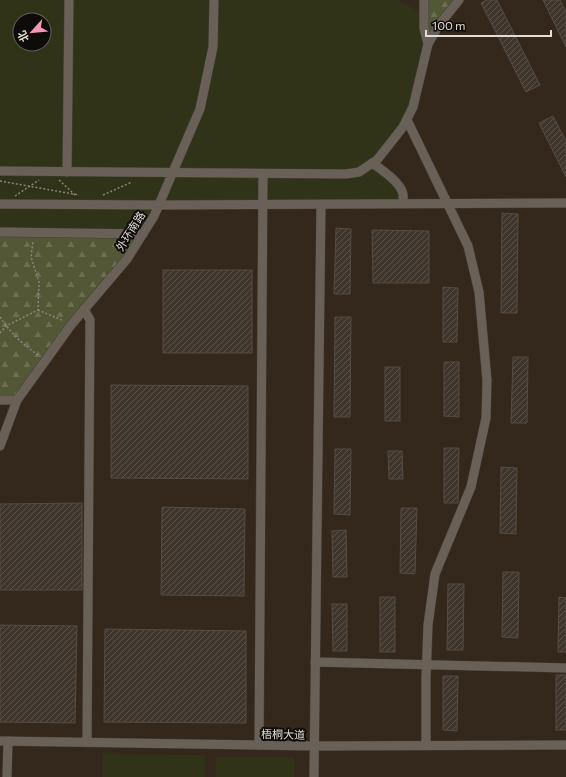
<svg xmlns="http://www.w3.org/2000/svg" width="566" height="777" font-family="Commissioner,'Noto Sans SC',sans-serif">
	<defs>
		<pattern id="forest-firs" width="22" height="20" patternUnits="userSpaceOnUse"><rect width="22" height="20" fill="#535735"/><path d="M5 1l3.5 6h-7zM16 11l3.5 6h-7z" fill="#6c6f52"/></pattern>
		<pattern id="building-hatch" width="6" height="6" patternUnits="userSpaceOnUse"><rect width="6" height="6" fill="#3e352d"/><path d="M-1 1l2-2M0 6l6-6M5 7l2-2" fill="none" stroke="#5a524b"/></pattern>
	</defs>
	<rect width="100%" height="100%" fill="#282019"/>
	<path fill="#34271b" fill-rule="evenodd" d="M0,0H566V777H0ZM20,20H44V44H20Z"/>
	<g fill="#303318" fill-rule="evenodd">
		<path d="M0,0H398L423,14L428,44L413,107L377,160L396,183L403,203L159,205L143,234L0,232ZM20,20H44V44H20Z"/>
		<polygon points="103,754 205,755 205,777 103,777"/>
		<rect x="216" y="757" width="78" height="20"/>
	</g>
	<g fill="url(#forest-firs)">
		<polygon points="424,0 459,0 428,44"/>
		<polygon points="0,232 143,234 17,400 0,400"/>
	</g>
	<g fill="url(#building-hatch)" stroke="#564d44">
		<polygon points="487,0 497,0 540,85 526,92 481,3"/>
		<polygon points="543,0 560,0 566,12 566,47"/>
		<polygon points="553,116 566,141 566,177 539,123"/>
		<polygon points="502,213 518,214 517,313 501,313"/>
		<polygon points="336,228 351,229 350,294 334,294"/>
		<polygon points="372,230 429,231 429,283 373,283"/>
		<rect x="163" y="270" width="89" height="83"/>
		<polygon points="443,287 458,288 457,342 443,342"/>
		<polygon points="335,317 351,317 350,417 334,417"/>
		<polygon points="513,357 528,357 527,423 511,423"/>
		<polygon points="444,362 459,362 459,417 444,416"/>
		<rect x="385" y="367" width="15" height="54"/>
		<polygon points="111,385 248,386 248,479 111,478"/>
		<polygon points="444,448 459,448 458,503 444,503"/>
		<polygon points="335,449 351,449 350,515 334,514"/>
		<polygon points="388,451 402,451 403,479 389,479"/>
		<polygon points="501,467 517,468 516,534 500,533"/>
		<polygon points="82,503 82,590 0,590 0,504"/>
		<polygon points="162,507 245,509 244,596 161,595"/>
		<polygon points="401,508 417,508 415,574 400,573"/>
		<polygon points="346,530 347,577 333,577 332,531"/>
		<polygon points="503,572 519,572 518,638 502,637"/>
		<polygon points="448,584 464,584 463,650 447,650"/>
		<rect x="380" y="597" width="15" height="55"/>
		<polygon points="559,597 566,598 566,652 558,652"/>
		<polygon points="332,604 347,604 347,651 333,651"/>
		<polygon points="0,625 77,626 75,723 0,722"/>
		<polygon points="105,629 246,631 246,723 104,722"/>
		<rect x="556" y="675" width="10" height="55"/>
		<polygon points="443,676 458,676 457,731 443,730"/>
	</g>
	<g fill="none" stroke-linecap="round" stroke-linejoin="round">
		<defs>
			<g id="minor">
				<polyline points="424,0 424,28 428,44"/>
				<polyline points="407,120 468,246 479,292 487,380 486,418 471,487 435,574 428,625 426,679 426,745"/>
				<path d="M372,163C381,169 398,181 402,191C404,195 403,199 403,203"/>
				<polyline points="0,171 346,174 359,172 377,160 403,127 413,107 428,44 439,25 459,0"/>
				<polyline points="67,172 69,0"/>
				<polyline points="0,204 159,205 566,203"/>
				<polyline points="0,232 143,234"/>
				<polyline points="84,309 90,320 87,742"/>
				<polyline points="0,400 17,400"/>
				<polyline points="0,446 17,400 71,325 127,259 154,216 200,109 213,47 214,0"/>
				<polyline points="315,662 566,668"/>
				<polyline points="0,741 314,746 566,745"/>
				<polyline points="259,745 263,174"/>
				<polyline points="7,777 8,741"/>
				<polyline points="314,777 321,205"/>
			</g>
		</defs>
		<use href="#minor" stroke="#433d37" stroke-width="10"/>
		<g stroke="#8c857f" stroke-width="1.5" stroke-dasharray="2 2" stroke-linecap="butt">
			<polyline points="59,180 75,195"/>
			<polyline points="0,181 79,195"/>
			<polyline points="103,195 132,182"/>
			<polyline points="15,196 39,180"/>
			<polyline points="38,310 64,321"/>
			<path d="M0,317C10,333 24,345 39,356"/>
			<polyline points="0,333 6,326 38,310 39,282 31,257 33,241"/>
		</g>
		<use href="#minor" stroke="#696057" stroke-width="9"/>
	</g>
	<g text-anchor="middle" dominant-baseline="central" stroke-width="4" stroke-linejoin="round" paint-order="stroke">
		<g font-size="11" fill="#e3ddd8" stroke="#0e0b08">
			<text transform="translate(130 231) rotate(-58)">外环南路</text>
			<text transform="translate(283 734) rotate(1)">梧桐大道</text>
		</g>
	</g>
	<g transform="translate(32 32) rotate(243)"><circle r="19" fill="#0e0b08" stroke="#635f5b"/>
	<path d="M0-3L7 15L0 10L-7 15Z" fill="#f09ab6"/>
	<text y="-6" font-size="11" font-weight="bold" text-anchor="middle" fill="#e3ddd8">北</text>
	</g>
	<path d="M426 30v6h125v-6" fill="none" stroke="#e3ddd8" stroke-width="2"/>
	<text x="432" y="30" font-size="12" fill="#e3ddd8" stroke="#0e0b08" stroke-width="3" paint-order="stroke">100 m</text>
</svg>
